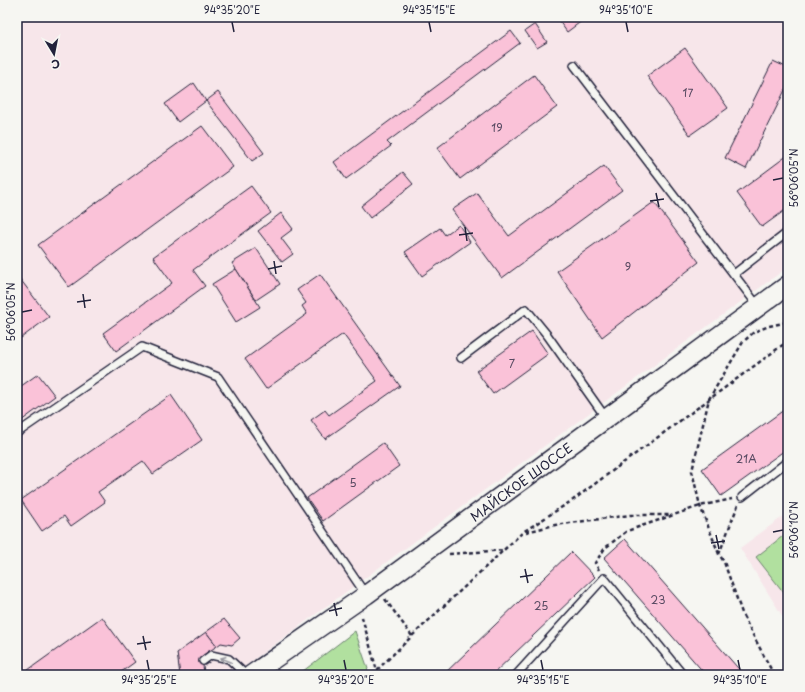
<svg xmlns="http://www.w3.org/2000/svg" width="805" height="692" font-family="'Playpen Sans',sans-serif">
	<rect width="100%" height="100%" fill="#f6f6f2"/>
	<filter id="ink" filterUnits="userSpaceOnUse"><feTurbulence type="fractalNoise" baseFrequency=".025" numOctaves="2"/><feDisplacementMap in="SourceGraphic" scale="8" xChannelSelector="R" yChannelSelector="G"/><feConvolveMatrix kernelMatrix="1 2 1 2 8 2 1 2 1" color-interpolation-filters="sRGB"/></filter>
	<g filter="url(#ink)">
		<g fill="#f7e6ea">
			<polygon points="17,17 788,17 788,267 233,675 17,675"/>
			<polygon points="788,513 788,625 740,548"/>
		</g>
		<g fill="#b1e09f" stroke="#6a816d">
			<polygon points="788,532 788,598 756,557"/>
			<polygon points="355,631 368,669 362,675 298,675"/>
		</g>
		<g fill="#fac2d8" stroke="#22223b">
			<polygon points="556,17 587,17 567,32"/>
			<polygon points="535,24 547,42 537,48 525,31"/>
			<polygon points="511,31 520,43 387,142 391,146 346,179 334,162"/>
			<polygon points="685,48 728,108 690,135 647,76"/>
			<polygon points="773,61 788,68 788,84 746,169 725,158"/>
			<polygon points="534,75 557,107 460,179 437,148"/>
			<polygon points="194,83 206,101 178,122 165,104"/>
			<polygon points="218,92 264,153 252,161 206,101"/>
			<polygon points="202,126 233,167 69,287 38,245"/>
			<polygon points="788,155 788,208 762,227 737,193"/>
			<polygon points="604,166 622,190 502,278 452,210 477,193 509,236"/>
			<polygon points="403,172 413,184 370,218 361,206"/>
			<polygon points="251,186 271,213 193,270 205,286 116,351 103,333 172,283 153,257"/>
			<polygon points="654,202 699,262 602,337 557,271"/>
			<polygon points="281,213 293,229 281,238 293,254 282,262 258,231"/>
			<polygon points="459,225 470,242 422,276 405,252 440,228 445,235"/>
			<polygon points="256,248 280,284 256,300 232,263"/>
			<polygon points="236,269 260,307 236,322 212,284"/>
			<polygon points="320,274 400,386 325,439 311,420 325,410 329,415 377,381 343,334 266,389 245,359 307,314 302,306 306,303 297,290"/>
			<polygon points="17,275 49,317 21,338 17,333"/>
			<polygon points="532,331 548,354 493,394 476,371"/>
			<polygon points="38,374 55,396 17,424 17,389"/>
			<polygon points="171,395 202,440 153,474 143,461 98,492 105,502 71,526 64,516 42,531 21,500"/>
			<polygon points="788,407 788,448 721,496 702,469"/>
			<polygon points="383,443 399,466 323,521 307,498"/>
			<polygon points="625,539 744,675 706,675 604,558"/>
			<polygon points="571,552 595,577 577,594 492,675 443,675"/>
			<polygon points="102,617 135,662 117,675 21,675"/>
			<polygon points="224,619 240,638 232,645 221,643 217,646 206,632"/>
			<polygon points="206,632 217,646 202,656 204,674 180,675 177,653"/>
		</g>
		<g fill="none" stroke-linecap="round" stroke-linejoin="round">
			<defs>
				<g id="service">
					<polyline points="574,65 758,306"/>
					<polyline points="734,274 788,232"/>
					<polyline points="461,358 526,309 548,336 606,418"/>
					<polyline points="17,433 142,347 218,377 366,595"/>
					<polyline points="742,497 788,461"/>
					<polyline points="203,661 211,655 229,659 246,675"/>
					<polyline points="516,675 604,578 683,675"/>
				</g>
				<g id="tertiary">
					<path id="s1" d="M251,675L366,595L788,285"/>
				</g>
			</defs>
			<use href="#service" stroke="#22223b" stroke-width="10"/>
			<use href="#tertiary" stroke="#22223b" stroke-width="21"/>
			<g stroke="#22223b" stroke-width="2.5" stroke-dasharray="4 3" stroke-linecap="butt">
				<polyline points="738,505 719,554 724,562 743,616 774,675"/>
				<polyline points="526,532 555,525 630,515 670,515"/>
				<polyline points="449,554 504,550"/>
				<polyline points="719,554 700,506 692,471 709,399 743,342 754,332 769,326 788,322"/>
				<polyline points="599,570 595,563 605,548 627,531 700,506 732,499"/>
				<polyline points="385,599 412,636"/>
				<polyline points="362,617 377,671 381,675"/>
				<polyline points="372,675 412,636 523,532 573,500 788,341"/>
			</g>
			<use href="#service" stroke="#f6f6f2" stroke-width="7"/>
			<use href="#tertiary" stroke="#f6f6f2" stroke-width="18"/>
		</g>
		<defs><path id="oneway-shaft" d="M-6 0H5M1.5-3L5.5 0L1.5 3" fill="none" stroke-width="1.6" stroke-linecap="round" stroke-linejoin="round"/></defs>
		<use stroke="#9797a0" href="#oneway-shaft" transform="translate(226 660) rotate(-158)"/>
	</g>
	<path fill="none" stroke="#22223b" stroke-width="1.5" d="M232,22L234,32M429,22L431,32M626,22L628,32M773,180L783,178M656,193L659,207M650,201L664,199M465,227L467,241M459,235L473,233M274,261L276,274M268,269L282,266M83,294L85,308M77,302L91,300M22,312L32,310M773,532L783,530M716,535L719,549M711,543L725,541M525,569L528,583M520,577L533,575M334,603L337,616M329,611L342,608M143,636L146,650M137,644L151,642M147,660L149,670M344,660L346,670M541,660L543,670M738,660L740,670"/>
	<g text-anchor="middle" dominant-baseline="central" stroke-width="3" stroke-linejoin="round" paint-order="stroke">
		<g font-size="11" fill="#584a62">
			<text x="688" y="92">17</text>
			<text x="497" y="127">19</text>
			<text x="628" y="266">9</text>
			<text x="512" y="363">7</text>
			<text x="746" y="458">21А</text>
			<text x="353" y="482">5</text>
			<text x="658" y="599">23</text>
			<text x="541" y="605">25</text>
		</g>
		<g font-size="13" fill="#22223b" stroke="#f6f6f2">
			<text stroke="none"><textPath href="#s1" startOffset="332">МАЙСКОЕ ШОССЕ</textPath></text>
		</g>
	</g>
	<rect width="805" height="692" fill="none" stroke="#f6f6f2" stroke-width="44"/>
	<g transform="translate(54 54) rotate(170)" stroke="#f6f6f2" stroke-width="3" paint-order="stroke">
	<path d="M0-3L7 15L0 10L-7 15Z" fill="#22223b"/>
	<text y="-6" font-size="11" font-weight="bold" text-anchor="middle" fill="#22223b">С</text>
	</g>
	<rect x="22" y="22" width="761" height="648" fill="none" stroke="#22223b" stroke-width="1.5"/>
	<g font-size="10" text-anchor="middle" fill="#22223b">
		<text x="232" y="14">94°35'20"E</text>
		<text x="429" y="14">94°35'15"E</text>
		<text x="626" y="14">94°35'10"E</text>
		<text transform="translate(794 178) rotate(-90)" y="4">56°06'05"N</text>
		<text transform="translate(11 312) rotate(-90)" y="4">56°06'05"N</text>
		<text transform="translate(794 530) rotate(-90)" y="4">56°06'10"N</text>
		<text x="149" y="684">94°35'25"E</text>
		<text x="346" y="684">94°35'20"E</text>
		<text x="543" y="684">94°35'15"E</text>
		<text x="740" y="684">94°35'10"E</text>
	</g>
</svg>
